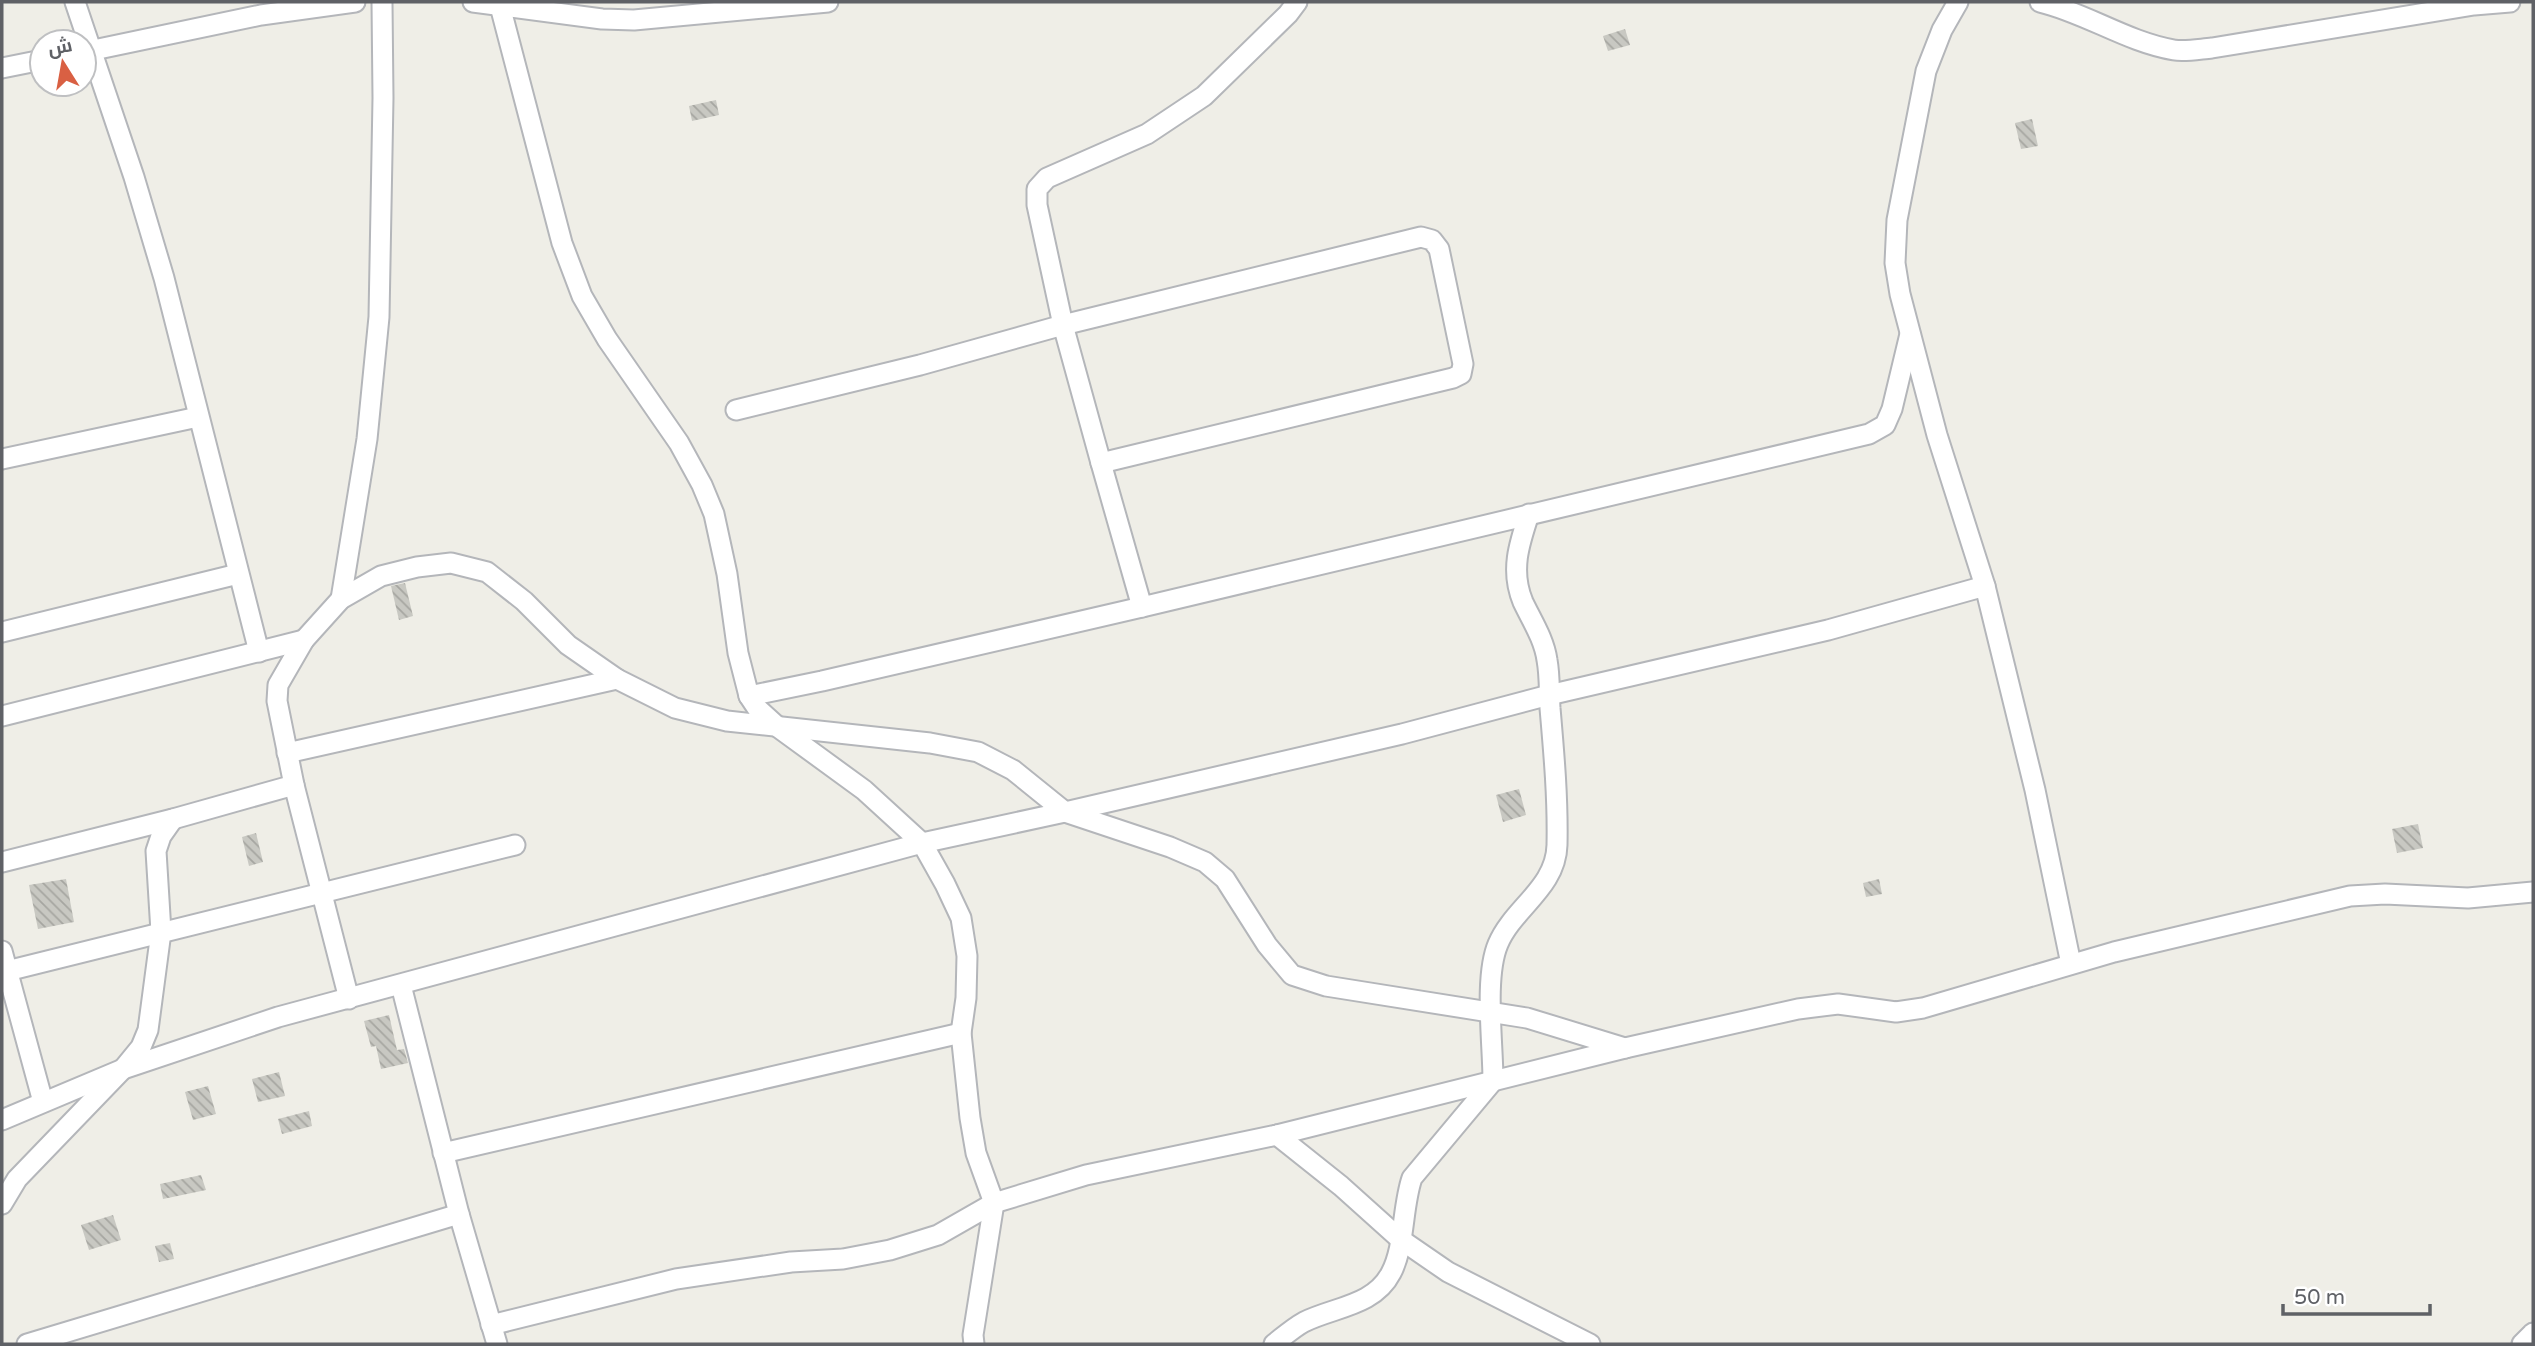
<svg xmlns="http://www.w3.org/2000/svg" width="2535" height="1346" font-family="'Varela Round',Cairo,sans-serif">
	<defs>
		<pattern id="building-back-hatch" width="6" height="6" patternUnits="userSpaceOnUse" patternTransform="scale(1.75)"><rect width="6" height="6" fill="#c8c8c2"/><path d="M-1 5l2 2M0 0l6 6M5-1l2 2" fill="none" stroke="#a6a6a1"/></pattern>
	</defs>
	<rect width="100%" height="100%" fill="#efeee7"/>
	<g fill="url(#building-back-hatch)">
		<polygon points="1625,29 1630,45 1608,51 1603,36"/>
		<polygon points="716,100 719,115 692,121 689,106"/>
		<polygon points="2032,119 2038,146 2021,149 2015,123"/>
		<polygon points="405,583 413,616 399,620 391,586"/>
		<polygon points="1519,789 1526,815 1503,822 1496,795"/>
		<polygon points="2418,824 2423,848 2397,853 2392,829"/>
		<polygon points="256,833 263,862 249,866 242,837"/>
		<polygon points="66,879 74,922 38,929 29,885"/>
		<polygon points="1879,879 1882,894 1866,897 1863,883"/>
		<polygon points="389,1015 397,1050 404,1049 408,1063 381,1069 376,1046 371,1047 364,1021"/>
		<polygon points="279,1072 285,1096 258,1102 252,1079"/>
		<polygon points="208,1086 216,1114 193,1120 185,1092"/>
		<polygon points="309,1111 312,1126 282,1134 278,1119"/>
		<polygon points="201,1175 206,1190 163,1199 160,1184"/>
		<polygon points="113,1215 121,1240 89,1250 81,1225"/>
		<polygon points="170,1243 174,1259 159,1262 155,1246"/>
	</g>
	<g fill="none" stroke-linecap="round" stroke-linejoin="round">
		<defs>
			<g id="street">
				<polyline points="75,2 134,177 164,278 259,652"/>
				<polyline points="473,2 602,19 634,20 828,2"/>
				<polyline points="499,2 562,243 582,296 607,339 679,443 702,485 714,514 727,574 738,653 749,696 757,708 779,728 864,790 922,843 945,884 961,918 967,956 966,998 961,1033 970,1118 976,1153 994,1203 973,1335 974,1344"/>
				<polyline points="1958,2 1942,30 1926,71 1897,220 1895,263 1900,294 1937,435 1985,586 2035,790 2071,964"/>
				<path d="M2040,2C2086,13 2127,42 2174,50C2185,52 2200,49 2212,48L2474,5L2510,2"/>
				<polyline points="84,52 261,15 355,2"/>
				<polyline points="2,68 42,60"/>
				<polyline points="736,410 920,365 1063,325 1421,237 1432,240 1439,249 1463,364 1461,374 1453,378 1101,463 1142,607"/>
				<polyline points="2,459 198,417"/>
				<polyline points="1101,463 1063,325 1037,205 1037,189 1047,178 1147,134 1204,96 1288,14 1297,2"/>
				<polyline points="341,599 367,439 379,317 383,98 382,2"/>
				<polyline points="2,632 238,574"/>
				<polyline points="749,696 822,681 1142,607 1869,434 1885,425 1892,409 1910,334"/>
				<polyline points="2,716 304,640"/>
				<polyline points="287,753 617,679"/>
				<polyline points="294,785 349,999"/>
				<polyline points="2,862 173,819 294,785 277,701 278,685 304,640 341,599 381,576 417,567 451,563 487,572 524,601 568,645 617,679 675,708 727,721 930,743 978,752 1013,770 1065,812 1170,847 1205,862 1225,879 1267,945 1292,975 1326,986 1527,1018 1625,1048"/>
				<polyline points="2,951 43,1102"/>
				<polyline points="7,971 515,845"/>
				<polyline points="401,985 459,1214 497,1344"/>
				<polyline points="2,1120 123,1069 278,1017 922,843 1065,812 1402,734 1549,695 1828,630 1985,586"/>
				<polyline points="1277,1135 1341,1186 1400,1239 1448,1272 1590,1344"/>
				<polyline points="443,1153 961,1033"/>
				<polyline points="2,1204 17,1179 123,1069 141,1047 148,1030 161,932 156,851 161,836 173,819"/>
				<polyline points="491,1325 676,1279 791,1262 843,1259 890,1250 938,1235 994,1203 1086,1175 1277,1135 1625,1048 1798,1009 1838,1004 1896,1012 1923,1008 2114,952 2350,896 2385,894 2468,898 2533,892"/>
				<polyline points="27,1344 459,1214"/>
				<path d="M1274,1344C1283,1337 1293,1328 1304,1322C1334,1307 1374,1306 1391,1273C1405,1247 1402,1207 1412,1178L1493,1081C1493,1043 1484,977 1498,944C1513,908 1556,888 1557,845C1558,799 1554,754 1550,708C1549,692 1550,676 1547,660C1544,639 1532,621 1523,602C1510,571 1519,544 1529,514"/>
				<polyline points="2522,1344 2533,1333"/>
			</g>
		</defs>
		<use href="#street" stroke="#b4b6ba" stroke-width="23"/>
		<use href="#street" stroke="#fff" stroke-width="19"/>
	</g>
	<rect width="2535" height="1346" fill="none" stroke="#5f6166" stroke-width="7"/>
	<g transform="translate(63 63) rotate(349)"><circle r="33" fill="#ffffff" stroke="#bfc0c2" stroke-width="2"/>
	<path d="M0-5L12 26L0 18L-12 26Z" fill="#d96043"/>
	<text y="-10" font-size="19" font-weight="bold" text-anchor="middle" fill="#5f6166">ش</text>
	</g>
	<path d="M2283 1304v10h147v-10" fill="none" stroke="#5f6166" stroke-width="3.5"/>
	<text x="2294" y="1304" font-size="21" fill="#5f6166" stroke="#ffffff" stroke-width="5" paint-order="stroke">50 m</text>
</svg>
